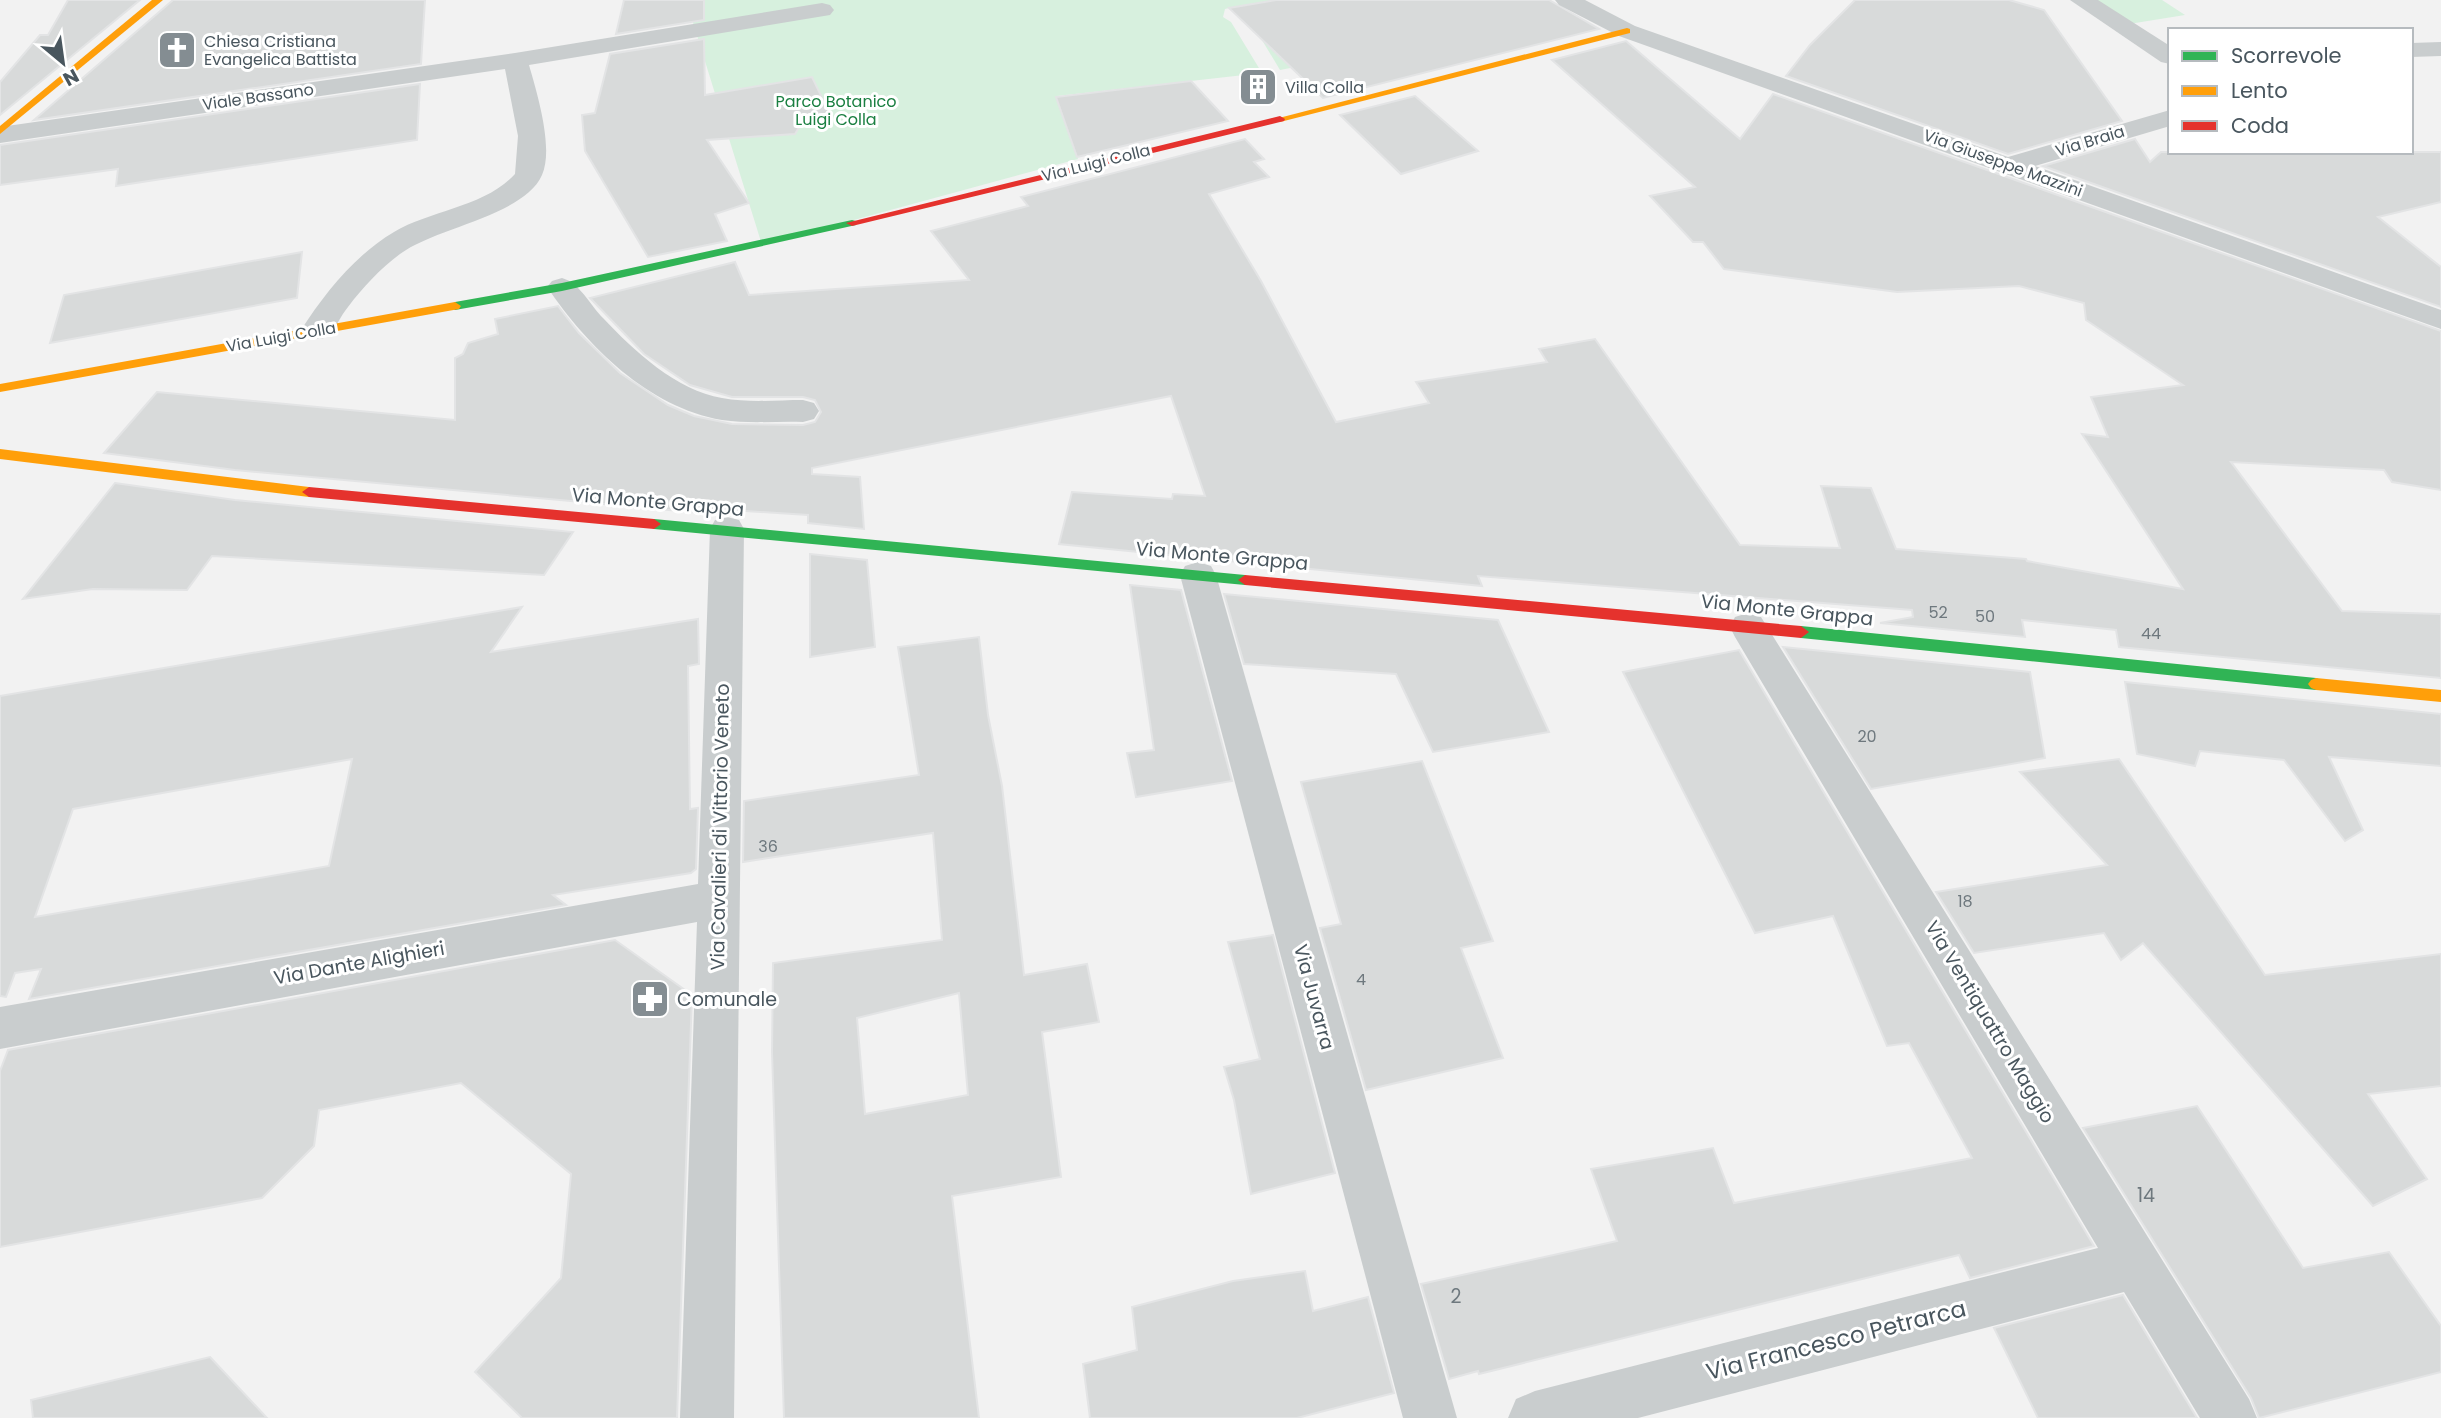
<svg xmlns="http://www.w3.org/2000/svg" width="2441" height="1418" font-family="Poppins,sans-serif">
	<rect width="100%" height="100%" fill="#f2f2f2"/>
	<g fill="#d7f0de">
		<polygon points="686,0 1299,0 1326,61 1280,70 1250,20 1252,9 1238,6 1225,9 1223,17 1231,22 1262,73 1057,96 1078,159 762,245"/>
		<polygon points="2094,0 2162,0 2185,15 2129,24"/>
	</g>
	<g fill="#d8dada" stroke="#e3e4e5" stroke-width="2" fill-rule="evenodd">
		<polygon points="68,0 140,0 0,115 0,82 40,35 48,35"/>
		<polygon points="173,0 425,0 421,64 34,120"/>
		<polygon points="624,0 704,0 704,20 616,34"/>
		<polygon points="1276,0 1549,0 1599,29 1323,98 1229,8"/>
		<polygon points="1855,0 2009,0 2044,10 2122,121 2008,154 1786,76 1810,45"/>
		<polygon points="704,39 705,95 812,77 832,118 801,124 795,134 707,140 749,203 715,214 727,241 648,257 585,151 582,115 595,113 610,54"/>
		<polygon points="1626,41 1740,139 1773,94 2441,331 2441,490 2392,482 2384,470 2231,462 2342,611 2441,614 2441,678 2119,647 2116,630 2022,620 2025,637 1880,623 1913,617 1912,610 1478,576 1482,586 1059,544 1072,492 1172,499 1173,494 1205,496 1171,396 812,468 812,474 860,477 864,529 808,523 808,515 715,509 712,514 235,470 104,453 157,392 455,420 455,358 463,354 468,343 498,334 495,319 558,306 579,333 620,373 668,405 694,416 732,424 803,425 815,422 821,412 815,400 803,397 732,397 690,385 644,354 590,298 735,262 749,295 969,280 931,231 1028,206 1021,197 1245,139 1264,159 1254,162 1269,177 1209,194 1261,281 1336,422 1429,403 1416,382 1547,362 1539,349 1595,339 1740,545 1840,548 1821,486 1871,488 1896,549 2026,559 2027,561 2183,589 2082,434 2108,437 2091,397 2183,385 2086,320 2084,303 2019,286 1897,292 1724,269 1703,242 1693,242 1650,196 1695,187 1552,60"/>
		<polygon points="1191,81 1228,121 1077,157 1056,97"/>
		<polygon points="420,84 417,140 116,186 118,169 0,185 0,145"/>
		<polygon points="1415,96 1478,151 1401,174 1340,115"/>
		<polygon points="2135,139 2150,162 2161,152 2441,152 2441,202 2378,217 2441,267 2441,307 2043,166"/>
		<polygon points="302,252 297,298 50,343 64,295"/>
		<polygon points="115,483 235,500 573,532 544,575 212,556 187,590 93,589 23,599"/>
		<polygon points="810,554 867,560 875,647 810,657"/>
		<polygon points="1130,585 1181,590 1232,781 1136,797 1127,753 1154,750"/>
		<polygon points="1224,594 1498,620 1549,732 1433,752 1396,674 1244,664"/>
		<path d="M522,607L491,652L698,619L699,664L688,666L690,809L698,808L696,869L691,873L553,895L566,905L29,999L41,969L15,973L6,997L0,996V696ZM352,759L329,866L35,917L73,809Z"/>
		<path d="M979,637L988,715L1002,786L1024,975L1087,964L1099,1022L1042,1032L1061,1177L952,1196L979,1418H784L772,1052L773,963L942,940L933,833L743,862L744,801L919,775L898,647ZM959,993L968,1095L865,1114L857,1018Z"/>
		<polygon points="1783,647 2030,672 2045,758 1871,789"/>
		<polygon points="1739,650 2094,1246 1970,1278 1959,1255 1479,1374 1478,1371 1449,1379 1421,1284 1617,1241 1591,1169 1713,1148 1734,1203 1972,1158 1909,1043 1887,1046 1833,916 1755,933 1623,672"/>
		<polygon points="2125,682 2441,714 2441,766 2329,757 2363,830 2345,841 2284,760 2200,751 2195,766 2137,754"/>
		<polygon points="2119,759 2265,975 2441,954 2441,1086 2368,1094 2427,1179 2373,1206 2143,943 2121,960 2104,933 1974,953 1936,892 2107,865 2020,772"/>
		<polygon points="1422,761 1493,941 1461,948 1503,1058 1366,1090 1320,928 1341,924 1301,782"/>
		<polygon points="1273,935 1335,1173 1251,1194 1234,1100 1224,1067 1260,1059 1228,942"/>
		<polygon points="615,940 692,995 677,1418 522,1418 475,1372 561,1278 571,1174 461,1083 319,1110 314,1146 262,1198 0,1247 0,1071 8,1050"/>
		<polygon points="2197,1106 2303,1268 2389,1252 2441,1326 2441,1372 2259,1418 2251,1398 2083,1128"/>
		<polygon points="1305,1271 1313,1311 1368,1297 1394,1393 1297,1418 1090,1418 1083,1364 1137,1350 1132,1307 1233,1281"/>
		<polygon points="2123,1295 2197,1418 2038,1418 1994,1328"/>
		<polygon points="210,1357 267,1418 33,1418 31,1400"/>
	</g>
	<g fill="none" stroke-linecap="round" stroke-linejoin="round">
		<g fill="#c9cdce" fill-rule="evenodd">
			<polygon points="1555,0 1585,0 1635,26 2008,157 2170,110 2170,126 2035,166 2441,310 2441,329 1619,36 1559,5"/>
			<polygon points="2070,0 2098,0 2170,46 2170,64 2161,62"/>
			<path d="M822,3L830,5L834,10L830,15L529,65C537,93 554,148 542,175C524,216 436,227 400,254C380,269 363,287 348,307C341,315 334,332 326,337C319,341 312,338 305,337L301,330C325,293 355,255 394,232C431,210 485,207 515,174L518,136L505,69L0,143V127L515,53Z"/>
			<polygon points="2441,42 2441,56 2411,57 2411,43"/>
			<path d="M562,278C580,283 590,305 603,318C633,350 677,391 722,398C749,403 776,400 803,400L814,403L819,411L814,419L803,422C777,421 749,424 722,420C648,407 588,347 547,287L552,281Z"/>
			<polygon points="727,517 739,520 744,529 734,1418 680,1418 697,922 0,1049 0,1007 698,884 710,529 715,520"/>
			<polygon points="1198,562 1211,566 1216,575 1457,1418 1403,1418 1180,575 1185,566"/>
			<polygon points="1748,613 1761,617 2249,1399 2257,1418 2200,1418 2124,1292 1638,1418 1508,1418 1516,1399 1535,1391 2098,1248 1735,637 1730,627 1735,617"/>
		</g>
		<g fill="#30b455" fill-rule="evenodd">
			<polygon points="852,220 856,221 856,225 562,291 455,310 449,306 455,302 562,283"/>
			<polygon points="654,519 1245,575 1252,580 1245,585 654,529 647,524"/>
			<polygon points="1801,626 2316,678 2321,680 2324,684 2321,688 2316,690 1801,638 1793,632"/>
		</g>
		<g fill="#ff9f0a" fill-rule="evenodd">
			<polygon points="152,0 163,0 0,134 0,126"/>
			<polygon points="1627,28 1630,29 1630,33 1280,122 1275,119"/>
			<polygon points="455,302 461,306 459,309 0,392 0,384"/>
			<polygon points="0,449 309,487 316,492 309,497 0,459"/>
			<polygon points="2316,678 2441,690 2441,702 2316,690 2311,688 2308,684 2311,680"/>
		</g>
		<g fill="#e5322d" fill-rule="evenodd">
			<polygon points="1280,116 1285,119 1284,121 852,226 846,223"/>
			<polygon points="309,487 654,519 661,524 654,529 309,497 302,492"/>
			<polygon points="1245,575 1801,626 1809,632 1801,638 1245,585 1238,580"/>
		</g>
	</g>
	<defs>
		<symbol id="church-square" viewBox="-11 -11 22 22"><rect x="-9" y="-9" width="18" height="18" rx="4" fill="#848d92" stroke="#fff"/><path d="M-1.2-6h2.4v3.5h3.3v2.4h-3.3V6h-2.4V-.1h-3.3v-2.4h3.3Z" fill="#fff"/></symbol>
		<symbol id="building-square" viewBox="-11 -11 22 22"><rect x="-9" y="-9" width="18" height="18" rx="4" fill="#848d92" stroke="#fff"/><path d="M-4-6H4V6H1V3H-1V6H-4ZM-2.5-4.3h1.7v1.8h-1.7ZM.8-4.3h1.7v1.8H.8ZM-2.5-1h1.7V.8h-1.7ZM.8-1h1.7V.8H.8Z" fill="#fff"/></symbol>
		<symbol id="pharmacy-square" viewBox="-11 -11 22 22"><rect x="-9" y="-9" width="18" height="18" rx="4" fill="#848d92" stroke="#fff"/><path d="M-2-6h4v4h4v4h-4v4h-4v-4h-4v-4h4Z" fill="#fff"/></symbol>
	</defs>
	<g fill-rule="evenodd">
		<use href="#church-square" x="155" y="28" width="44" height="44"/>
		<use href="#building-square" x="1236" y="65" width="44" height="44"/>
		<use href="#pharmacy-square" x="628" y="977" width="44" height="44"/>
	</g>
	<g text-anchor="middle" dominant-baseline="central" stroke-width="6" stroke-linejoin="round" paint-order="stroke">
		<g font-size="16" fill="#49565e" stroke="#fff" text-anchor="start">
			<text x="204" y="41">Chiesa Cristiana<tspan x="204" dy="18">Evangelica Battista</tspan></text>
			<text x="1285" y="87">Villa Colla</text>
		</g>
		<g font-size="16" fill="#49565e" stroke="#fff">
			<text transform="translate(258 97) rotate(-8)">Viale Bassano</text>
			<text transform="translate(2090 141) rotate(-17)">Via Braia</text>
			<text transform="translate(1096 163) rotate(-14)">Via Luigi Colla</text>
			<text transform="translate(2003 163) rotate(20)">Via Giuseppe Mazzini</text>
			<text transform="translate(281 337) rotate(-10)">Via Luigi Colla</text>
		</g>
		<g font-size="16" fill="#1a7f41" stroke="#fff">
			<text x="836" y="101">Parco Botanico<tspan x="836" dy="18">Luigi Colla</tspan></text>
		</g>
		<g font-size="16" fill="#6e787e">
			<text x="1938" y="612">52</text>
			<text x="1985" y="616">50</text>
			<text x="2151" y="633">44</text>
			<text x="1867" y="736">20</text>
			<text x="768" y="846">36</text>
			<text x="1965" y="901">18</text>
			<text x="1361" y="979">4</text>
		</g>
		<g font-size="19" fill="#49565e" stroke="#fff">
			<text transform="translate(658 502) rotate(5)">Via Monte Grappa</text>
			<text transform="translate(1222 556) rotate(5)">Via Monte Grappa</text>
			<text transform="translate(1787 610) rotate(6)">Via Monte Grappa</text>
			<text transform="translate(720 827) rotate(-89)">Via Cavalieri di Vittorio Veneto</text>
			<text transform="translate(359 963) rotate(-10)">Via Dante Alighieri</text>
			<text transform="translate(1314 997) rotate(75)">Via Juvarra</text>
			<text transform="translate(1990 1022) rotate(59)">Via Ventiquattro Maggio</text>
		</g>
		<g font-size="19" fill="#49565e" stroke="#fff" text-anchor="start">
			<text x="677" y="999">Comunale</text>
		</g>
		<g font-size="19" fill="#6e787e">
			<text x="2146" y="1195">14</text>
			<text x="1456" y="1296">2</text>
		</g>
		<g font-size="23" fill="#49565e" stroke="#fff">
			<text transform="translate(1836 1340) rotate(-14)">Via Francesco Petrarca</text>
		</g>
	</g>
	<rect x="2168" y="28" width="245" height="126" fill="#ffffff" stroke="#b6bbbf" stroke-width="2"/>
	<rect x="2182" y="51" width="35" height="10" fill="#30b455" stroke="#b6bbbf" stroke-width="2"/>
	<text x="2231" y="63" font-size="21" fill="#49565e">Scorrevole</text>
	<rect x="2182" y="86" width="35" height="10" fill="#ff9f0a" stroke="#b6bbbf" stroke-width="2"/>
	<text x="2231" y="98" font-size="21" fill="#49565e">Lento</text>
	<rect x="2182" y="121" width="35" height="10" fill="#e5322d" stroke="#b6bbbf" stroke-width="2"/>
	<text x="2231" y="133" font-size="21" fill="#49565e">Coda</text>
	<g transform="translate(63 63) rotate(151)" stroke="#ffffff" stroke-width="5" paint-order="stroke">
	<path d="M0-5L12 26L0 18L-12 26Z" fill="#49565e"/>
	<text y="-10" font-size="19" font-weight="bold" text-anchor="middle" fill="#49565e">N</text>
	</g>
</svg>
